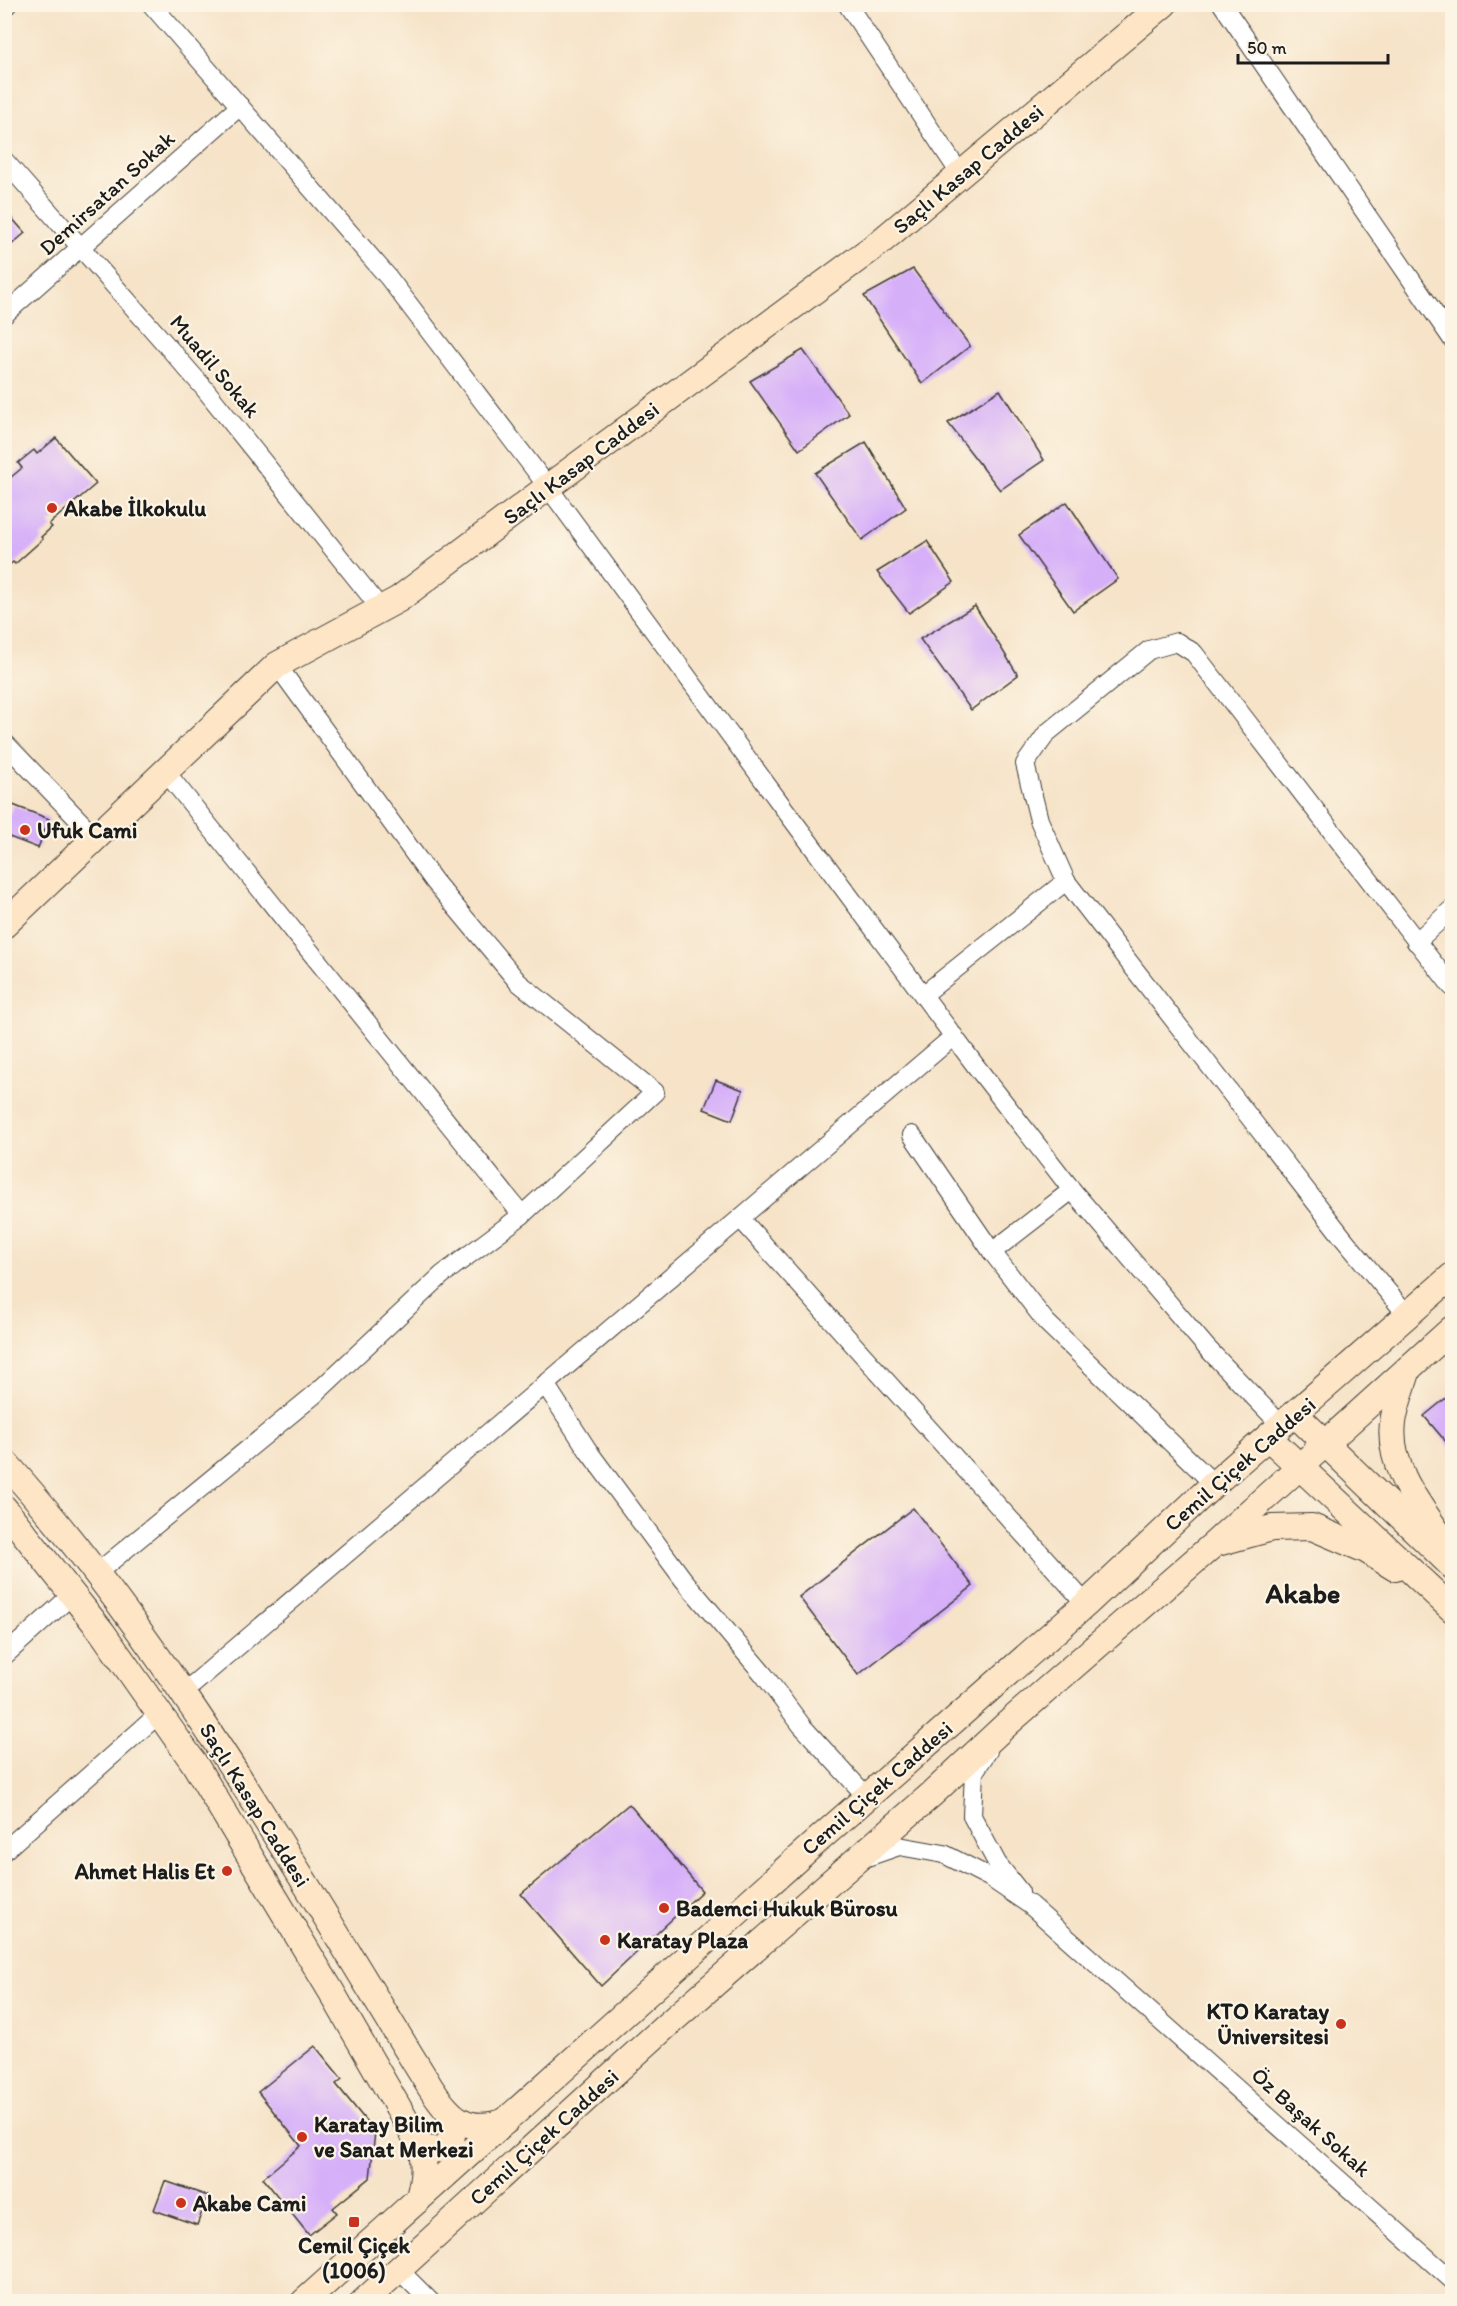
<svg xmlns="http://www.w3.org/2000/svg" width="1457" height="2306" font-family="Itim,sans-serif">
	<rect width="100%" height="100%" fill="#fcf5e5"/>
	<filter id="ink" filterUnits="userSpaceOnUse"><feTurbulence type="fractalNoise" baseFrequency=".0167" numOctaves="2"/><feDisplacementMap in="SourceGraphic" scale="12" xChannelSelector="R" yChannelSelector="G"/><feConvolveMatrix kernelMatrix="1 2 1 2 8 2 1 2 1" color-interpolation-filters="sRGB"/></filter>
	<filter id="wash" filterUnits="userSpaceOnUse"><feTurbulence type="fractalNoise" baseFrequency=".008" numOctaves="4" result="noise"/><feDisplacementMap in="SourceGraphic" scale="24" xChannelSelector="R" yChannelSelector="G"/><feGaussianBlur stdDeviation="1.35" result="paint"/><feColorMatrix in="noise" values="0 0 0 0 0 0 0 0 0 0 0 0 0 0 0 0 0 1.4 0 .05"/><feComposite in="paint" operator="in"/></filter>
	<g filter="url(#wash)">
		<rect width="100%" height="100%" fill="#f6e3c8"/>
		<g id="blocks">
			<g fill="#d6aff9">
				<polygon points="4,209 25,233 4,251"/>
				<polygon points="913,269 970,346 922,384 864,296"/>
				<polygon points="803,350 849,414 799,450 750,381"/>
				<polygon points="1000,390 1044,460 1000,490 948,423"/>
				<polygon points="56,438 96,484 49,524 52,527 41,537 43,539 15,564 13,562 4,569 4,483 22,468 18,463 34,450 37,454"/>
				<polygon points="866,442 906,508 862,540 815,473"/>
				<polygon points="1067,502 1118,579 1073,611 1019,535"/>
				<polygon points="927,541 954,582 909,613 877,572"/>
				<polygon points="975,606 1018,675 971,710 920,639"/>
				<polygon points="13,805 49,819 38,848 4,835 4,826"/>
				<polygon points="716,1080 743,1090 732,1120 704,1109"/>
				<polygon points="1452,1393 1452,1449 1424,1416"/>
				<polygon points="913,1508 973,1586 858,1675 799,1597"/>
				<polygon points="629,1804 702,1891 601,1986 521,1894"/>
				<polygon points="315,2046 342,2079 336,2084 375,2132 370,2178 333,2208 337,2213 309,2235 263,2178 301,2146 258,2092"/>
				<polygon points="165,2181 208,2196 197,2225 154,2210"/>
			</g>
		</g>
	</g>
	<g filter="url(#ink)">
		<use href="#blocks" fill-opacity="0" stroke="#3d3a36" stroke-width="1.5"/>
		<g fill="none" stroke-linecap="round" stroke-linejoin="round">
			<defs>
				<g id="street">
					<polyline points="151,4 388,277 548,487 780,803 975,1065 1072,1190 1207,1348 1282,1426"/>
					<polyline points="847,4 961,175"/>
					<polyline points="1222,4 1452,339"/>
					<polyline points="4,8 8,4"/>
					<polyline points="4,160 204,388 381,609"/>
					<polyline points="4,315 240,106"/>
					<polyline points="4,742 95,837"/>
					<polyline points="165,771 522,1215"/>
					<polyline points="1416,942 1452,909"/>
					<polyline points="923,995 1066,881"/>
					<polyline points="912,1135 992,1252 1046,1322 1214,1484"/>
					<polyline points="740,1218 1086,1604"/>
					<polyline points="992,1252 1072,1190"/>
					<polyline points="1408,1316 1344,1239 1066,881 1039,820 1025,764 1047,733 1149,650 1177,642 1194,653 1452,987"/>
					<polyline points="545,1384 589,1452 683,1579 764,1675 802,1726 867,1797"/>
					<polyline points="98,1572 314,1395 442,1275 522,1215 655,1092 518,982 434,881 277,665"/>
					<polyline points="4,1656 73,1594"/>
					<polyline points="183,1693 954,1036"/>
					<polyline points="988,1751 974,1772 972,1816 997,1863 1020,1892"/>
					<polyline points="4,1851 160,1713"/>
					<polyline points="864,1858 899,1846 944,1854 989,1877 1030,1905 1452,2280"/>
					<polyline points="398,2269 431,2302"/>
				</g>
				<g id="secondary">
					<polyline points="4,925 277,665 399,599 548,487 879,243 1164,4"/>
					<path d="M1408,1369C1403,1386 1395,1405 1393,1423C1387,1471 1425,1512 1449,1549"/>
					<polyline points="1296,1415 1452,1566"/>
					<polyline points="1269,1438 1452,1609"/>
					<path d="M4,1461C173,1651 297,1872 430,2087C450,2118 467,2135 506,2121"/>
					<path d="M4,1508L102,1632L194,1763L331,1991L421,2147C426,2166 424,2182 418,2200"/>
					<polyline points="1221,1542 1272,1528 1312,1527 1366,1550 1395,1568"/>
					<path d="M421,2147C448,2157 459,2137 449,2114"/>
					<polyline points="304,2302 808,1849 1086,1604 1214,1484 1452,1276"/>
					<polyline points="363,2302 667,2025 932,1794 1007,1724 1214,1544 1452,1329"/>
				</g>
			</defs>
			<use href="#street" stroke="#3d3a36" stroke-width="20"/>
			<use href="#secondary" stroke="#3d3a36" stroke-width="28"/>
			<use href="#street" stroke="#fff" stroke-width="18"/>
			<use href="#secondary" stroke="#fde5c5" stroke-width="26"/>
		</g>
	</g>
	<g fill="#c8321e" stroke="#fcf5e5" stroke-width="2">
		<circle cx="52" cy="508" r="6"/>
		<circle cx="25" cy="830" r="6"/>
		<circle cx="227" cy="1871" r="6"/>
		<circle cx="664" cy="1908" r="6"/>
		<circle cx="605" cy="1940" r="6"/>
		<circle cx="1341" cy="2024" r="6"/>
		<circle cx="302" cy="2137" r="6"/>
		<circle cx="181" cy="2203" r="6"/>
		<rect x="348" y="2216" width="12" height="12" rx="3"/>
	</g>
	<g text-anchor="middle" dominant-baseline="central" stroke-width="4.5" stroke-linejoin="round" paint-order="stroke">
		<g font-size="22" fill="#1c1c1c" stroke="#fcf5e5">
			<text transform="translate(968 169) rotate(-40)">Saçlı Kasap Caddesi</text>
			<text transform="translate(107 193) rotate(-42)">Demirsatan Sokak</text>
			<text transform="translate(215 366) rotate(50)">Muadil Sokak</text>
			<text transform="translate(581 463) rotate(-37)">Saçlı Kasap Caddesi</text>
			<text transform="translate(1240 1464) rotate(-41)">Cemil Çiçek Caddesi</text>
			<text transform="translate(877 1788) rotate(-41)">Cemil Çiçek Caddesi</text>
			<text transform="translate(255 1805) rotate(58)">Saçlı Kasap Caddesi</text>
			<text transform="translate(1311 2122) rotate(42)">Öz Başak Sokak</text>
			<text transform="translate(544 2137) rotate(-42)">Cemil Çiçek Caddesi</text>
		</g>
		<g font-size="22" font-weight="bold" fill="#1c1c1c" stroke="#fcf5e5" text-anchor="start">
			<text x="64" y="508">Akabe İlkokulu</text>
			<text x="37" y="830">Ufuk Cami</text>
			<text x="215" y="1871" text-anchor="end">Ahmet Halis Et</text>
			<text x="676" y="1908">Bademci Hukuk Bürosu</text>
			<text x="617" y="1940">Karatay Plaza</text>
			<text x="1329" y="2011" text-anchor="end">KTO Karatay<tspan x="1329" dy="25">Üniversitesi</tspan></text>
			<text x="314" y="2124">Karatay Bilim<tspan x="314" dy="25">ve Sanat Merkezi</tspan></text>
			<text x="193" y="2203">Akabe Cami</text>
			<text x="354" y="2245" text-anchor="middle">Cemil Çiçek<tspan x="354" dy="25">(1006)</tspan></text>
		</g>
		<g font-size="28" font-weight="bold" fill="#1c1c1c" stroke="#fcf5e5">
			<text x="1303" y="1593">Akabe</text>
		</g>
	</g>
	<rect width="1457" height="2306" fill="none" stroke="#fcf5e5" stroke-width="24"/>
	<path d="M1238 54v9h150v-9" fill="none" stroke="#1c1c1c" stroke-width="3"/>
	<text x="1247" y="54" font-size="18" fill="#1c1c1c" stroke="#fcf5e5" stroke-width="4.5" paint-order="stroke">50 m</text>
</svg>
